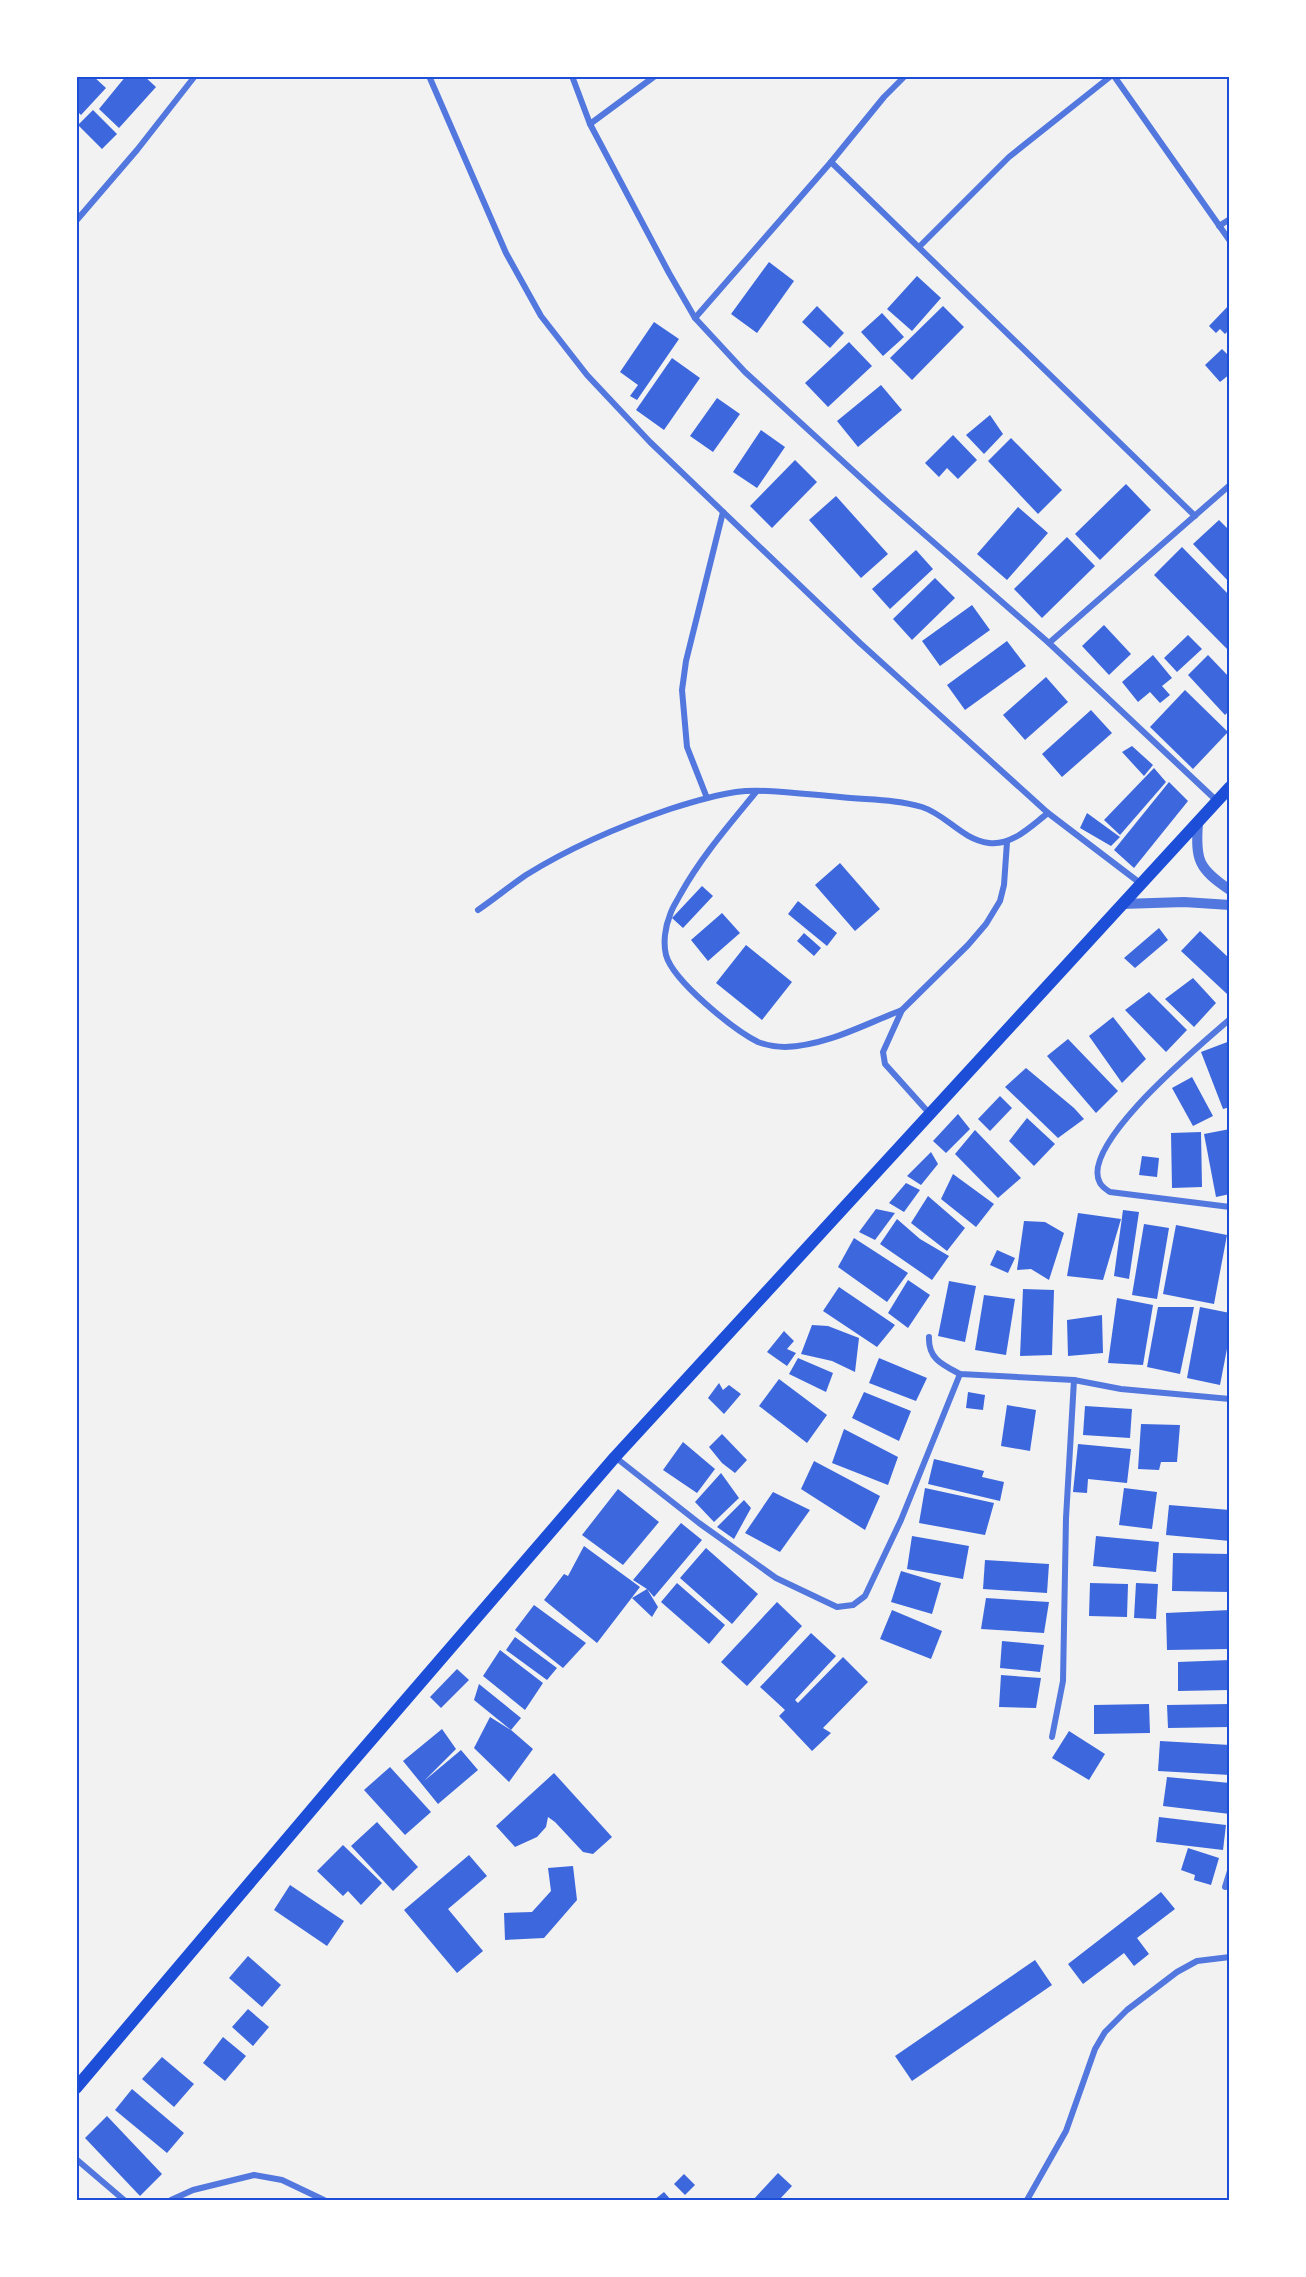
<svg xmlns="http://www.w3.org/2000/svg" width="1306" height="2277" font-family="'Fira Sans',sans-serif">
	<rect width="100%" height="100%" fill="#f2f2f2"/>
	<g fill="#3d67dc">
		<polygon points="76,76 93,76 106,88 81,115 76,110"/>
		<polygon points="126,76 144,76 156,87 119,128 99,109"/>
		<polygon points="93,110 117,134 102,149 78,125"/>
		<polygon points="769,262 794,281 757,333 731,314"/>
		<polygon points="917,276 941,298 912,331 887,309"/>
		<polygon points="1230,304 1230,329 1225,334 1220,329 1216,333 1209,326"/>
		<polygon points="817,306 844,333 830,348 802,322"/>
		<polygon points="943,306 964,327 912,380 890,358"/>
		<polygon points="882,313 904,337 883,356 861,332"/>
		<polygon points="654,322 679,339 637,400 630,396 638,385 620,372"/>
		<polygon points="849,342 872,366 828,407 805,383"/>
		<polygon points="1222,349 1230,357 1230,374 1220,382 1205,365"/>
		<polygon points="672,358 700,378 664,430 636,410"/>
		<polygon points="881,385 902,410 858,447 837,421"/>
		<polygon points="717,398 740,414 713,452 690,436"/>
		<polygon points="990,415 1003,434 984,454 966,435"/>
		<polygon points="761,430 785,447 757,488 733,472"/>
		<polygon points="953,435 977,460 958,479 947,468 939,477 925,463"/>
		<polygon points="1011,438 1062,490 1038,514 988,461"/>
		<polygon points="795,460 817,482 772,528 750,506"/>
		<polygon points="1126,484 1151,510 1100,560 1075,534"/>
		<polygon points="836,496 888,554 861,578 809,520"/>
		<polygon points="1018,507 1048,533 1007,580 977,554"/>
		<polygon points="1219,520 1230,531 1230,583 1193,544"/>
		<polygon points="1067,537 1095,566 1042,618 1014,589"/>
		<polygon points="1182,547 1230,596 1230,652 1154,575"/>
		<polygon points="916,550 933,569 890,609 872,589"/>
		<polygon points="935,578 955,598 912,640 893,619"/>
		<polygon points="972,605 990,630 940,666 922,641"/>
		<polygon points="1104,625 1131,654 1109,675 1082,646"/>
		<polygon points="1188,635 1202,649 1177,672 1164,658"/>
		<polygon points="1007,641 1026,666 965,710 947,685"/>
		<polygon points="1153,655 1172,678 1162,686 1170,695 1160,703 1150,692 1138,702 1122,682"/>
		<polygon points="1208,655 1230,678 1230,710 1225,715 1188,675"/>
		<polygon points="1046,677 1068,702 1025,740 1003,715"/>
		<polygon points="1185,690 1228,732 1193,769 1150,727"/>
		<polygon points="1091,710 1112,733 1062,777 1042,754"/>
		<polygon points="1132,746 1153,765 1144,776 1122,752"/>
		<polygon points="1154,768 1166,782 1120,835 1104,820"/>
		<polygon points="1169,782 1188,801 1134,868 1114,850"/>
		<polygon points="1087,813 1120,837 1111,846 1080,828"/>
		<polygon points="840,863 880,909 855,931 815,885"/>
		<polygon points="702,886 713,896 683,928 672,918"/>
		<polygon points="798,901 837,933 827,946 788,914"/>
		<polygon points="722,913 740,933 708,961 691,940"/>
		<polygon points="1159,928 1168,940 1135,968 1124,958"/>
		<polygon points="1200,931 1230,959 1230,991 1227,994 1181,951"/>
		<polygon points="804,933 821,948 814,956 797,941"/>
		<polygon points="746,945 792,982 762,1020 716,983"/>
		<polygon points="1193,978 1216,1003 1194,1027 1165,999"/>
		<polygon points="1149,992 1187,1030 1166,1052 1125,1010"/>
		<polygon points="1113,1017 1146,1059 1122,1083 1089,1036"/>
		<polygon points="1068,1039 1118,1091 1096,1113 1047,1056"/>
		<polygon points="1230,1041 1230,1107 1223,1109 1201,1052"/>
		<polygon points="1026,1068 1074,1108 1084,1119 1058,1138 1005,1087"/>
		<polygon points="1192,1077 1213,1116 1193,1126 1172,1088"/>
		<polygon points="1000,1096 1012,1108 990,1131 978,1119"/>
		<polygon points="958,1114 970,1129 946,1153 933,1141"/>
		<polygon points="1027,1118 1055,1144 1034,1166 1009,1141"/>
		<polygon points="1230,1129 1230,1194 1216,1197 1204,1134"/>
		<polygon points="975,1130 1021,1178 998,1198 955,1154"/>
		<polygon points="1201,1132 1202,1187 1172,1188 1171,1133"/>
		<polygon points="931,1152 938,1164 921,1185 907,1176"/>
		<polygon points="1142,1156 1159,1158 1157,1177 1139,1175"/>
		<polygon points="953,1174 994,1204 976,1227 941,1199"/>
		<polygon points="906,1183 920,1190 904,1212 889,1203"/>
		<polygon points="928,1196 965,1228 947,1251 911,1223"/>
		<polygon points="876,1209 895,1213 875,1240 859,1232"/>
		<polygon points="1123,1210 1139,1212 1129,1279 1114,1276"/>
		<polygon points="1078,1213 1121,1219 1103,1280 1067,1276"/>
		<polygon points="897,1219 920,1239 949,1256 932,1280 880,1244"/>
		<polygon points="1024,1221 1045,1222 1064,1233 1049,1280 1031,1269 1017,1270"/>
		<polygon points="1144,1224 1169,1228 1157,1299 1132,1295"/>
		<polygon points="1176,1225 1227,1235 1214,1304 1163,1294"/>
		<polygon points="854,1238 908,1273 887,1302 838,1267"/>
		<polygon points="997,1250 1015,1258 1008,1273 990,1265"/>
		<polygon points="908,1280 930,1295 908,1328 888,1313"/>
		<polygon points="949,1281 976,1286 965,1342 938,1336"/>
		<polygon points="839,1287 895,1325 877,1347 823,1311"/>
		<polygon points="1023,1289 1054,1290 1052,1355 1020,1356"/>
		<polygon points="984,1295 1015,1299 1006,1355 975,1350"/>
		<polygon points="1117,1298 1153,1305 1143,1365 1108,1363"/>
		<polygon points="1158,1307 1194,1307 1180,1374 1147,1367"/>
		<polygon points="1200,1307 1230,1313 1230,1333 1220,1385 1187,1378"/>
		<polygon points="1102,1315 1103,1353 1068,1356 1067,1320"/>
		<polygon points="812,1325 828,1326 859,1338 855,1372 832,1361 801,1354"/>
		<polygon points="784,1331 794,1341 787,1349 796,1353 787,1366 767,1352"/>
		<polygon points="798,1358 833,1373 826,1392 789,1374"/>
		<polygon points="879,1358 927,1378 916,1401 869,1383"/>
		<polygon points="779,1379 827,1415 807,1443 759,1406"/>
		<polygon points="719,1383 723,1390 729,1385 741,1394 724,1414 708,1398"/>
		<polygon points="864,1392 911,1411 899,1441 852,1418"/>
		<polygon points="968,1392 985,1395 983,1410 966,1408"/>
		<polygon points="1007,1405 1036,1410 1030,1451 1001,1446"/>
		<polygon points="1085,1406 1132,1409 1130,1438 1083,1435"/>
		<polygon points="1141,1424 1180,1425 1177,1462 1161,1462 1159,1470 1138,1469"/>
		<polygon points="844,1429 898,1457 888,1485 832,1463"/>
		<polygon points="722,1434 747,1460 735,1473 722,1463 709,1447"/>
		<polygon points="683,1442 715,1469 697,1493 663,1470"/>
		<polygon points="1078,1444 1131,1449 1127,1483 1088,1479 1087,1493 1073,1492"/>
		<polygon points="934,1459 984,1471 982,1477 1004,1482 1000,1501 928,1484"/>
		<polygon points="814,1461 880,1496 865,1530 801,1489"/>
		<polygon points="721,1473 739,1498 714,1522 695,1502"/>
		<polygon points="925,1488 994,1503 985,1535 919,1523"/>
		<polygon points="1124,1488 1157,1492 1152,1529 1119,1525"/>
		<polygon points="618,1489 659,1522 623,1565 582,1535"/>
		<polygon points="773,1492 810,1510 780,1552 745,1533"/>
		<polygon points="744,1500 751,1508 734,1539 717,1527"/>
		<polygon points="1169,1505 1230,1510 1230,1541 1166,1535"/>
		<polygon points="681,1523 702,1540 654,1597 647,1589 658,1607 652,1617 632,1598 647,1589 633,1580"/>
		<polygon points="912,1536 969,1546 963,1579 907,1569"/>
		<polygon points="1096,1536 1159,1542 1156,1572 1093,1566"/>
		<polygon points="584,1546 640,1587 597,1643 544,1600 564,1574 568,1576"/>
		<polygon points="706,1548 758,1594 732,1624 680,1578"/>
		<polygon points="1173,1553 1230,1554 1229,1592 1172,1591"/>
		<polygon points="985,1560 1049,1564 1047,1593 983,1589"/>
		<polygon points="901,1571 941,1583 932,1614 891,1602"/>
		<polygon points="677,1583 725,1625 709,1644 661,1602"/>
		<polygon points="1090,1583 1128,1584 1127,1617 1089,1616"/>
		<polygon points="1136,1583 1158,1584 1156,1619 1134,1618"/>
		<polygon points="986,1598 1049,1602 1044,1633 981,1629"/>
		<polygon points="777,1602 802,1626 747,1686 721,1662"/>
		<polygon points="534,1605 586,1643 563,1668 515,1630"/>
		<polygon points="892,1610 942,1631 931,1659 880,1639"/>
		<polygon points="1230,1610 1230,1649 1167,1650 1166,1613"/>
		<polygon points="811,1633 836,1656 795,1700 798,1703 843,1657 868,1682 823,1728 831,1733 812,1751 779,1716 785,1710 760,1687"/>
		<polygon points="515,1637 557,1668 547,1680 506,1650"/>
		<polygon points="1002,1641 1044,1645 1040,1672 1000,1668"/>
		<polygon points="500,1650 543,1683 525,1710 483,1676"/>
		<polygon points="1230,1660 1230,1690 1178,1691 1178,1662"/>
		<polygon points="457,1669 469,1680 441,1708 430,1697"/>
		<polygon points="1001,1675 1041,1678 1036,1708 999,1707"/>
		<polygon points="479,1684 521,1718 511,1730 474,1700"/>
		<polygon points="1149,1704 1150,1733 1094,1734 1094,1705"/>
		<polygon points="1230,1704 1230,1727 1168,1728 1167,1705"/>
		<polygon points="490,1717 511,1730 533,1749 509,1782 474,1748"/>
		<polygon points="442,1729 456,1749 424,1781 461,1750 478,1770 438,1804 403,1761"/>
		<polygon points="1069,1731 1105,1754 1089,1780 1052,1758"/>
		<polygon points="1160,1741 1230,1745 1230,1775 1158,1771"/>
		<polygon points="390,1767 431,1812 405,1835 364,1790"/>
		<polygon points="554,1773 612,1837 593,1854 583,1852 555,1822 548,1817 546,1827 537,1837 515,1847 496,1826"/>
		<polygon points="1167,1777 1230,1783 1230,1814 1163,1806"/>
		<polygon points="1159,1817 1226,1825 1223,1850 1156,1842"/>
		<polygon points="377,1822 418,1867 393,1891 351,1846"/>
		<polygon points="343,1845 382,1883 361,1905 348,1891 343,1896 317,1871"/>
		<polygon points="1188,1848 1219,1858 1211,1885 1194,1880 1195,1875 1181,1870"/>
		<polygon points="469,1855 487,1876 448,1909 483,1951 457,1973 404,1910"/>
		<polygon points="573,1866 577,1900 544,1938 505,1940 504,1913 532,1912 551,1891 548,1868"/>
		<polygon points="290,1885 344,1921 327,1946 274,1910"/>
		<polygon points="1161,1892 1175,1909 1137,1938 1149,1954 1134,1966 1124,1953 1083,1984 1068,1964"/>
		<polygon points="248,1956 281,1985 262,2007 229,1978"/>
		<polygon points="1035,1960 1052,1985 912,2081 895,2056"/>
		<polygon points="248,2009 269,2027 253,2046 232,2027"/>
		<polygon points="223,2037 246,2056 225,2081 203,2063"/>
		<polygon points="162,2057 194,2084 174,2107 142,2079"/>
		<polygon points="132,2089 184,2133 167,2153 115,2110"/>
		<polygon points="107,2116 162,2174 140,2196 85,2138"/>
		<polygon points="778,2173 792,2186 779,2200 753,2200"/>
		<polygon points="684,2174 695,2185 685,2195 674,2184"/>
		<polygon points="664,2192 671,2200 654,2200"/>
	</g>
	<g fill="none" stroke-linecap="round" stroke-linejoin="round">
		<g stroke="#5277de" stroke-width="6">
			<polyline points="429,76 506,253 541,316 587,375 650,442 860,643 1048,813 1140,883"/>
			<polyline points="572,76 590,124 669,273 695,318 745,372 885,500 1049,643"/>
			<polyline points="905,76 884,97 831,162 1195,516"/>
			<polyline points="1114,76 1230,241"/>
			<polyline points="590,124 655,76"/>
			<polyline points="76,221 137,150 195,76"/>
			<polyline points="1219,226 1230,219"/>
			<polyline points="919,247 1009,157 1111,76"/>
			<polyline points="695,318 831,162"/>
			<path d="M756,792C729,825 701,857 680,895C677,901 672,908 670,915C665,927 663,943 666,955C673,981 734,1030 758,1042C766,1045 777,1047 785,1047C826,1046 865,1024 902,1010"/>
			<polyline points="707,798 687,747 682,690 686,661 723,512"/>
			<polyline points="1217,801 1049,643 1230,485"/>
			<path d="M478,910C494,899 510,886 526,875C571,847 620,826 670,809C692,802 714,795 736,792C765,788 810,795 840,797C867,800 896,799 922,807C947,815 961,839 989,843C1012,846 1031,826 1048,813"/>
			<path d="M1230,1019C1203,1043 1078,1145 1100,1183C1102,1187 1107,1190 1110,1192L1230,1207"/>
			<polyline points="929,1113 885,1064 883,1052 902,1010 968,945 986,924 1000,901 1004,885 1007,842"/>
			<path d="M929,1337C928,1359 943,1365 960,1374L1074,1380L1121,1389L1230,1399"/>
			<polyline points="615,1457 699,1523 776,1578 837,1607 853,1605 865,1596 901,1520 960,1374"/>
			<polyline points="1052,1737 1063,1681 1066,1518 1074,1380"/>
			<polyline points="1225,1887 1230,1871"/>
			<polyline points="76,2159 124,2200"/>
			<polyline points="171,2200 193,2190 254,2175 282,2180 324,2200"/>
			<polyline points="1027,2200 1066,2131 1095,2049 1105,2032 1127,2010 1177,1972 1197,1961 1230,1957"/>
		</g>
		<g stroke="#5277de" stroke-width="10">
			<path d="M1198,823C1195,861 1199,869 1230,890"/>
			<polyline points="1122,904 1184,902 1230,905"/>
		</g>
		<polyline stroke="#1d4ed8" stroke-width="12" points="76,2088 341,1775 615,1457 1230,787"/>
	</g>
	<rect width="1306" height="2277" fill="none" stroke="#ffffff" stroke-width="156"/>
	<rect x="78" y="78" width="1150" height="2121" fill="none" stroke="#1d4ed8" stroke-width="2"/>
</svg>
